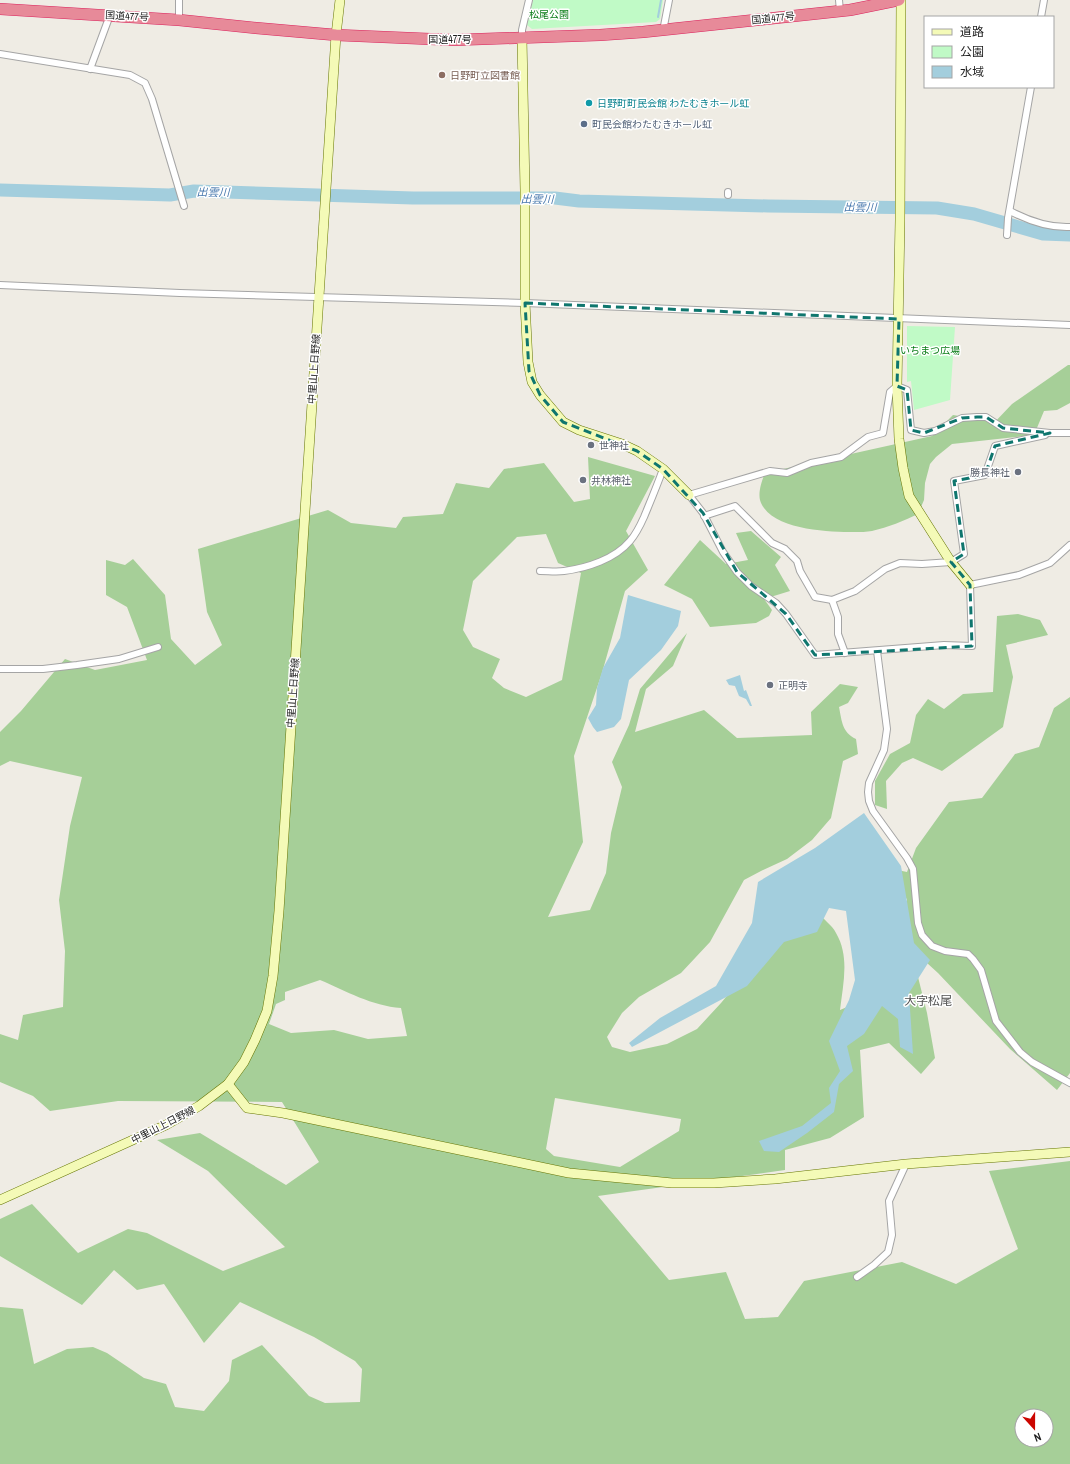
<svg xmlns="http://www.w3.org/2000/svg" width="1070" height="1464" font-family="'Archivo Narrow','Noto Sans JP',sans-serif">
	<rect width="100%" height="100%" fill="#efece4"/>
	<g fill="#a6cf98" fill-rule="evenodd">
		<path d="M1068,365H1070V403L1057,410L1044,411L1034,435L952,444L936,457L930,464L925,483L924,500L918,514C904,521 888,527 872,531C867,532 860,532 854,532C828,532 769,530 760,500C758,492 762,480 765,473L932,436L953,415L984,420L993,424L1012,404Z"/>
		<path d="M588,457L655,476L626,531L648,570L625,591L602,673L574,756L583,842L548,917L590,910L606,873L611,833L622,787L612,762L629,725L640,689L687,633L673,666L646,689L635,732L704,710L737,738L812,735L811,712L840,684L858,687L848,703L839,707C842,722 842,732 856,739L858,754L843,761L831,818L812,840L787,859L761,871L744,880L710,942L681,973L639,997L622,1013L607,1037L612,1047L630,1052L667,1044L697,1029L721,1003L765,950L817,912C823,919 832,925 836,933C850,957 843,984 840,1010L918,977L927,1013L935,1058L921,1074L889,1043L860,1050L864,1117L830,1138L785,1150V1170L598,1196L669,1280L726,1272L745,1319L778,1317L804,1281L902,1262L956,1284L1018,1249L989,1171L1070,1161V1464H0V1307L23,1309L34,1364L67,1349L93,1347L107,1353L144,1378L166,1384L175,1407L204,1411L229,1381L232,1360L262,1345L309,1396L325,1403L360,1402L362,1369L355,1361L314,1337L240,1302L204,1343L164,1284L137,1290L114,1270L82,1305L0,1256V1219L32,1204L78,1253L128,1229L147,1233L223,1271L285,1247L208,1171L157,1140L200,1133L286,1185L319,1162L282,1102L118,1101L50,1111L33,1096L0,1082V1034L18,1040L23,1015L63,1007L65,951L59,900L70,826L82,777L10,761L0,766V732L21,711L65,659L95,670L147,660L127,607L106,595V560L125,565L133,559L165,595L171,639L195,665L222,645L207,612L198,549L328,510L351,523L396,528L403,517L443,514L456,483L489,488L504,469L544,463L574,502L590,499ZM546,534L558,563L581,573L562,680L526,697L504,688L492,678L500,659L473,647L463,630L473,581L517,537ZM320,980C346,991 372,1006 401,1008L407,1036L368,1039L334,1030L291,1033L269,1024L276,1004L285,1000V992ZM555,1098L681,1119L679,1131L620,1167L554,1156L546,1149ZM1022,1416H1046V1440H1022Z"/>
		<polygon points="751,531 781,557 775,565 790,591 764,599 772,610 769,616 756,623 710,627 692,599 664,585 700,540 726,564 748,560 736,533"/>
		<polygon points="1018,614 1040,620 1048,635 1006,645 1013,677 1003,727 942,771 913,758 902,763 886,781 887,809 875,805 875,781 890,754 910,743 916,715 928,699 944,709 963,694 993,692 997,616"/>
		<polygon points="1070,697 1070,1073 1057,1090 1010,1049 938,973 905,943 907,899 884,883 883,867 907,872 916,848 949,802 982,798 1015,754 1039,747 1054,708"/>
	</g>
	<g fill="#c0fac6">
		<polygon points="533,0 663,0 660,19 656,22 532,29 527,25"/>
		<polygon points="907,326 955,327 950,400 914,410 911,381 907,382"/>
	</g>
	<g fill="#a3cedd">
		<polygon points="628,595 681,611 678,626 661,650 629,680 621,719 614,727 597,732 593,727 588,718 596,705 597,688 603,668 620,638"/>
		<polygon points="740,675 744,691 746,690 752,706 750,706 746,699 739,696 735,686 729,685 726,680"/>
		<polygon points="864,813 901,866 914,943 930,960 909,993 913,1054 900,1047 898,1019 882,1006 864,1034 847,1046 853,1071 839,1084 834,1112 807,1133 779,1152 764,1151 759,1141 802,1126 831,1103 829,1088 840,1071 829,1041 849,1000 855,980 846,911 829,908 817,932 784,942 747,986 632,1047 629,1043 660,1018 716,986 752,923 758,882 815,848"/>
	</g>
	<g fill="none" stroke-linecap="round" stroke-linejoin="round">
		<polyline stroke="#a3cedd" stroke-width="2" points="658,17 661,0"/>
		<polyline stroke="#a3cedd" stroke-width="13" points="0,190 170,195 194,191 413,198 555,198 579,201 768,206 937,208 974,214 1043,234 1070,235"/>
		<defs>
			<g id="street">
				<polyline points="839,0 840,11"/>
				<polyline points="1041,17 1044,0"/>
				<polyline points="179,20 179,0"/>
				<polyline points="663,31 669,0"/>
				<polyline points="522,38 522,30 529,0"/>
				<polyline points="0,54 130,75 145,83 152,99 184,206"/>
				<polyline points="90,69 110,15"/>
				<polyline points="728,192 728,195"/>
				<path d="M1010,211C1029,221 1048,228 1070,227"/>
				<polyline points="1007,235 1008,218 1031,87"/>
				<polyline points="0,285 180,293 525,303 1070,325"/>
				<polyline points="1070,433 1050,433 1003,428 986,417 977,417 962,418 935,431 924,433 911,430 907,390 897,386 890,392 883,433 868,437 841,457 811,463 787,473 770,471 689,495 703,513 723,552 737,572 751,586 776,603 786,614 815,655 944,645 972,646 970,585 1019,575 1050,563 1070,545"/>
				<polyline points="704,516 735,506 772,543 785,549 797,561 800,571 815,597 832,600 855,591 885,569 900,563 922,564 951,562 964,554 954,481 985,475 995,446 1045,435"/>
				<path d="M540,571C548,571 557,572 564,571C587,568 615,559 630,541C636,534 640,526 644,517C651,500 657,486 663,469"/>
				<polyline points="832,600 838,617 838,634 845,653"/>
				<polyline points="877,651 887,729 884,750 869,783 868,792 869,801 873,811 907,858 913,869 918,923 922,935 932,946 945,951 968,954 973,959 981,970 996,1021 1020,1052 1032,1062 1070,1083"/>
				<polyline points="0,669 43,669 77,665 119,659 158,647"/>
				<polyline points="857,1277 874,1265 888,1252 892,1235 889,1201 906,1164"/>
			</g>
			<g id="secondary">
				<polyline points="901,0 900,220 897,386 899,439 903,468 909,496 951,562 970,585"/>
				<polyline points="522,38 525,191 525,303 528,362 532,382 540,395 563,422 579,430 622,444 637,451 663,469 689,495"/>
				<polyline points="228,1084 247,1108 283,1113 569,1173 672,1183 714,1183 775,1179 906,1164 1070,1152"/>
				<polyline points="0,1200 166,1125 199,1106 228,1084 244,1062 255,1040 267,1011 273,976 279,911 336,35 340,0"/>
			</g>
			<polyline id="highway" points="0,9 179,20 256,28 336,35 454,40 600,35 643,32 850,10 899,0"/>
		</defs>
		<use href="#street" stroke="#a5a5a5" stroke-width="8"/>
		<use href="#secondary" stroke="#667604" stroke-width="10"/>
		<use href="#highway" stroke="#db225c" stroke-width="12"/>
		<use href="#street" stroke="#fff" stroke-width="6"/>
		<use href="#secondary" stroke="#f4fab7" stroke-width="9"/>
		<use href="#highway" stroke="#e78a99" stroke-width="11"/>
	</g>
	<path fill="none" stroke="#0f766e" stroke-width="3" stroke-dasharray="8 5" stroke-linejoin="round" d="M525,303L899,319L897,386L907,390L911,430L924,433L962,418L977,417H986L1003,428L1050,433L995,446L985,475L954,481L964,554L951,562L970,585L972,646L815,655L786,614L737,572L703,513L663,469L637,451L563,422L540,395L529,371Z"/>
	<circle fill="#8d6e63" stroke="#fff" stroke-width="1.5" cx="442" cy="75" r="4"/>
	<circle fill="#0f9aa8" stroke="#fff" stroke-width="1.5" cx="589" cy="103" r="4"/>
	<circle fill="#5c6f8a" stroke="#fff" stroke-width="1.5" cx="584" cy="124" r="4"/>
	<g fill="#6b7280" stroke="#fff" stroke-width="1.5">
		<circle cx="591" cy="445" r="4"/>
		<circle cx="1018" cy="472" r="4"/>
		<circle cx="583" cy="480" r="4"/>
		<circle cx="770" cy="685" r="4"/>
	</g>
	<g text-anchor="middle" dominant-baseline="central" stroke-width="3" stroke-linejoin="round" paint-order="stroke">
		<g font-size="10" fill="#0a7d17" stroke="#fff">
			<text x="549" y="14">松尾公園</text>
			<text x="930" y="350">いちまつ広場</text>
		</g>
		<g font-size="10" fill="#1e1e1e" stroke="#fff">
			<text transform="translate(127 16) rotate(3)">国道477号</text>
			<text transform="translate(773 18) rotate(-6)">国道477号</text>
			<text x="450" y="39">国道477号</text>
			<text transform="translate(314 369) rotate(-86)">中里山上日野線</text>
			<text transform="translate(293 693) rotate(-86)">中里山上日野線</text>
			<text transform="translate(163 1125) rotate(-27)">中里山上日野線</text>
		</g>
		<g font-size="10" fill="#785e54" stroke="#fff" text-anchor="start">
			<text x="450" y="75">日野町立図書館</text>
		</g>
		<g font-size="10" fill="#0d838f" stroke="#fff" text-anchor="start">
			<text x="597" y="103">日野町町民会館 わたむきホール虹</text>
		</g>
		<g font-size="10" fill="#4e5e75" stroke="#fff" text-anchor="start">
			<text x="592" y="124">町民会館わたむきホール虹</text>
		</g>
		<g font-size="10" fill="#5b616d" stroke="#fff" text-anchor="start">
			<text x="599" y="445">世神社</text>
			<text x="1010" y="472" text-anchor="end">勝長神社</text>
			<text x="591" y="480">井林神社</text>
			<text x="778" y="685">正明寺</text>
		</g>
		<g font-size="11" font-style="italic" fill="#4979ae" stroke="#fff">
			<text transform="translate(213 192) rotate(1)">出雲川</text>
			<text transform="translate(537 199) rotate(1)">出雲川</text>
			<text transform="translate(860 207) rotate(1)">出雲川</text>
		</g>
		<g font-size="12" fill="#515151" stroke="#fff">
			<text x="928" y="1001">大字松尾</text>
		</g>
	</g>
	<rect x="924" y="16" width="130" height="72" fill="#ffffff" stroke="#a5a5a5"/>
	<rect x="932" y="29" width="20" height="6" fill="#f4fab7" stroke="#a5a5a5"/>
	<text x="960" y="36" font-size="12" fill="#1e1e1e">道路</text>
	<rect x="932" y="46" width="20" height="12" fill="#c0fac6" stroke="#a5a5a5"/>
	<text x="960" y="56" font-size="12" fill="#1e1e1e">公園</text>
	<rect x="932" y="66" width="20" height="12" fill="#a3cedd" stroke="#a5a5a5"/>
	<text x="960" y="76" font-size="12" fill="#1e1e1e">水域</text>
	<g transform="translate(1034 1428) rotate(159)"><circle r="19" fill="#ffffff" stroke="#a5a5a5"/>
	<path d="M0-3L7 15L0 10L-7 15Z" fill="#cc0600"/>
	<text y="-6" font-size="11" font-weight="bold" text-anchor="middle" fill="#1e1e1e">N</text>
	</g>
</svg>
